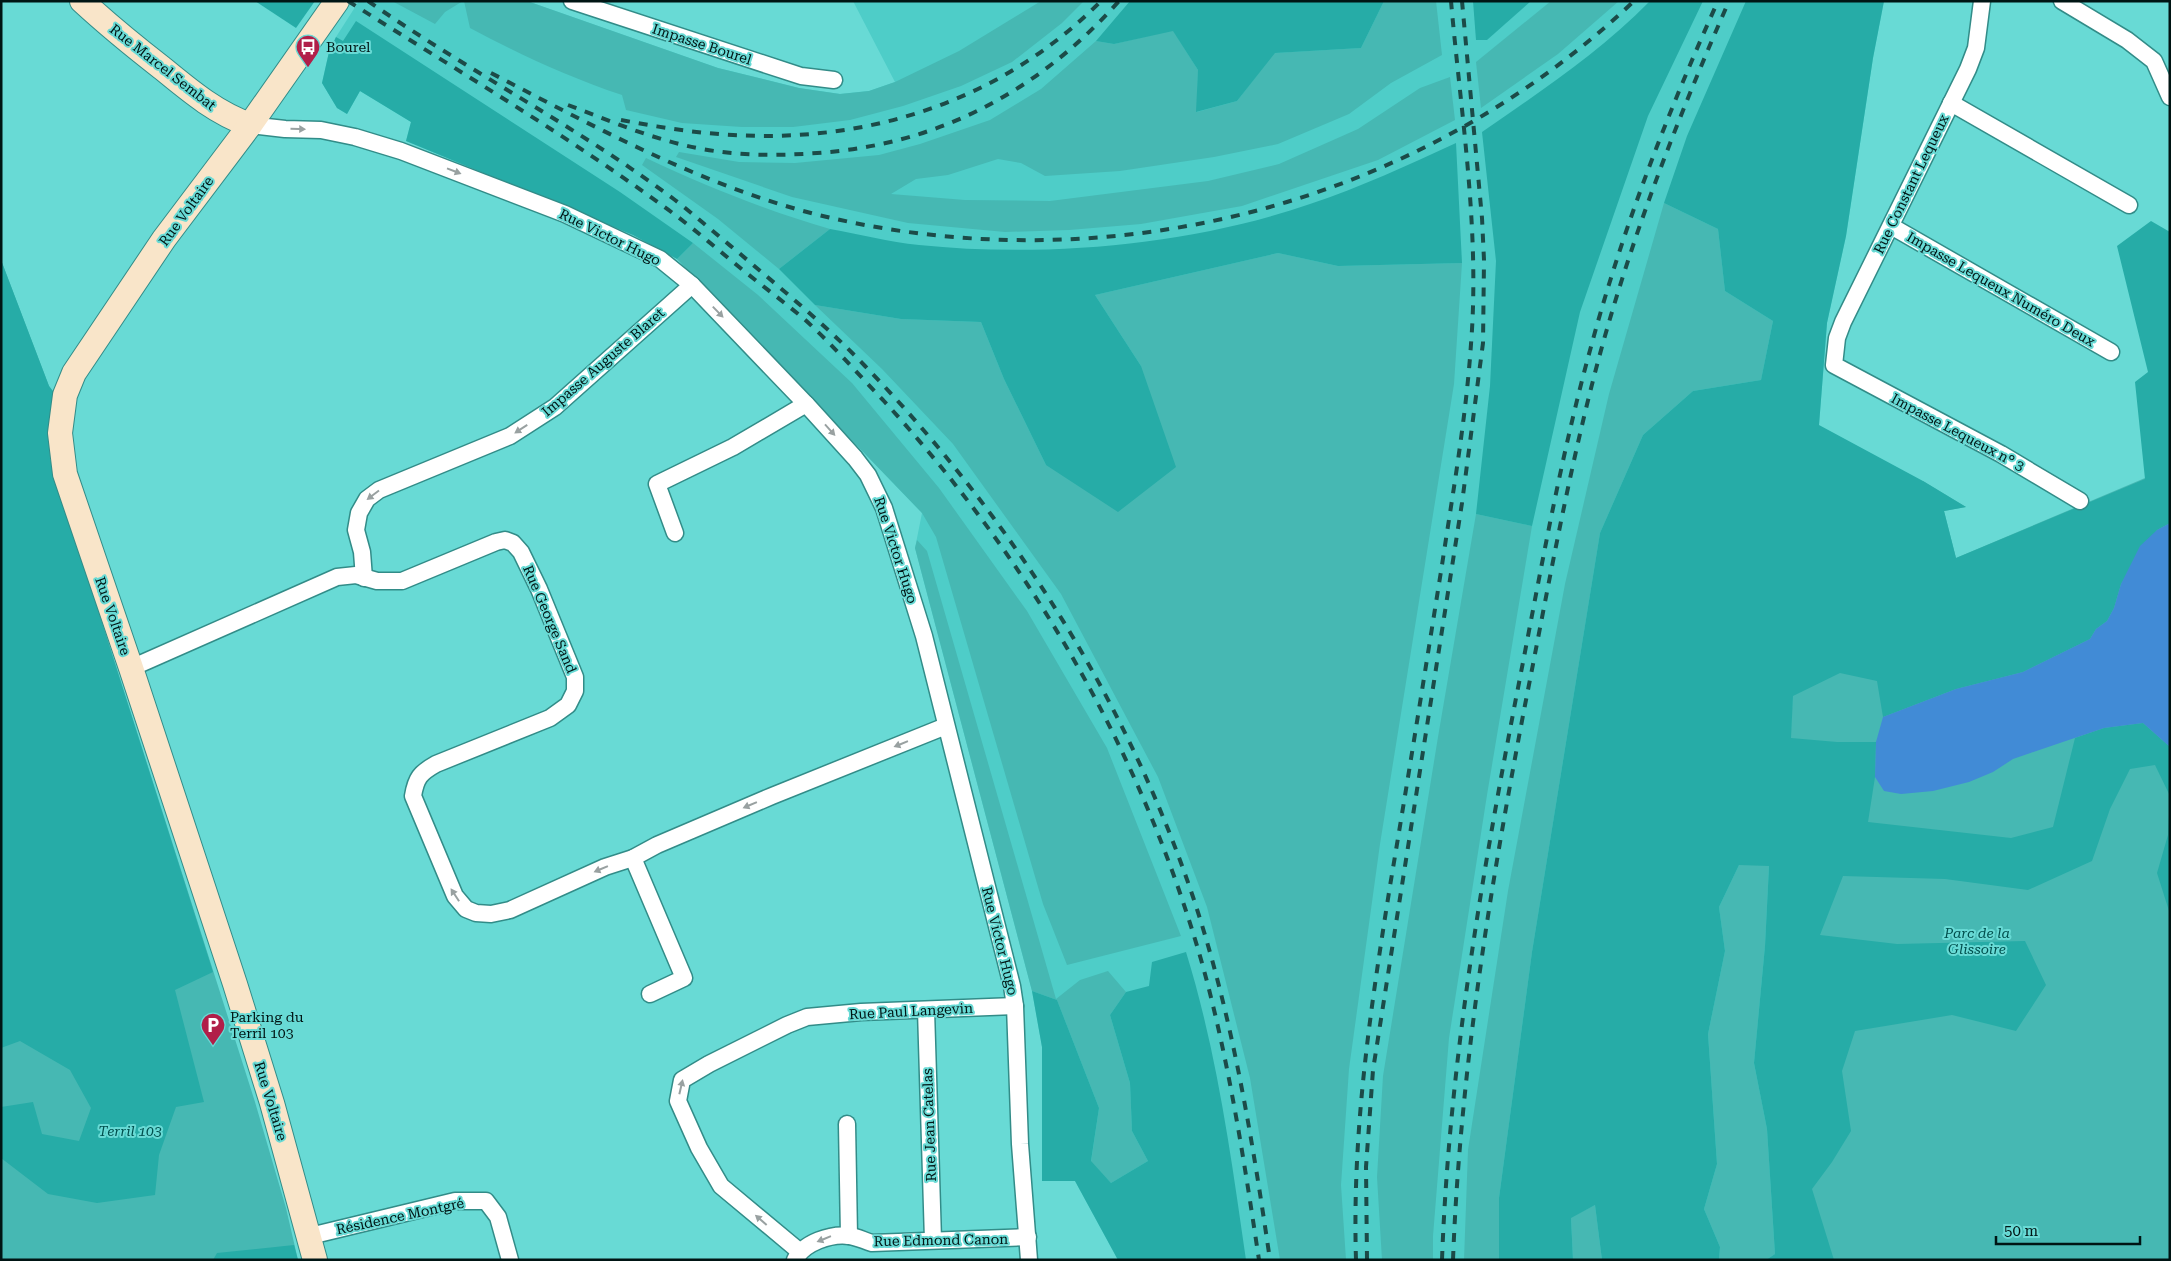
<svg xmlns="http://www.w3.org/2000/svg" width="2171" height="1261" font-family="'Roboto Serif',serif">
	<rect width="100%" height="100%" fill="#68dad5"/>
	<polygon fill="#4ecdc8" points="359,1 527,1 718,68 799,88 840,94 869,91 895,82 853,1 1884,1 1873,58 1846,236 1827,323 1819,425 1794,1260 1118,1260 1075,1181 1042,1181 1042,1047 1032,991 915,548 922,513 677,259 633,235 406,141 411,122 360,91 347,114 337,108 322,83 329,52 336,37"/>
	<g fill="#46b8b3">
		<polygon points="392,1 463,1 445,12 435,24"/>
		<path d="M464,1H527L718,68L799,88L840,94L869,91L895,82L959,51L1041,1H1084L1062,23L1012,62L961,86L903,106L850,120L793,127H742L682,123L626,110L622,95C568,77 519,54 470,28Z"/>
		<polygon points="1384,1 1436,1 1442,55 1391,83 1349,114 1278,144 1214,157 1120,171 1045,176 1021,163 998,159 948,175 916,179 891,194 965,200 1050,201 1208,181 1279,164 1358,129 1420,88 1450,77 1455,120 1378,160 1242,206 1141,224 1069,230 1005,232 908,223 792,197 676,157 679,152 739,162 795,163 879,155 920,144 990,120 1041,89 1096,41 1114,44 1173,30 1198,70 1197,112 1237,101 1274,53 1361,48"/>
		<polygon points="1551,1 1619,1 1558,54 1481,108 1476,62"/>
		<path d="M646,158C708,187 765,210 830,229L779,269L718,219L642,165Z"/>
		<polygon points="1664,203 1718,229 1725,291 1773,321 1761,380 1693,391 1643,435 1600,533 1532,952 1499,1198 1499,1260 1464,1260 1468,1150 1508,891 1565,584 1609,394"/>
		<polygon points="693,243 758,295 852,383 939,488 1027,611 1107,748 1181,936 1067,965 1043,904 936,537 922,513 677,259"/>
		<polygon points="1278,253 1338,266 1462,263 1454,384 1380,844 1349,1069 1341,1185 1346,1260 1280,1260 1250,1078 1207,907 1158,777 1061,594 953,444 882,369 815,305 901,319 981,322 1004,379 1046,465 1141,366 1095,295"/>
		<polygon points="1,260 49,386 55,394 49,430 50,459 255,1102 286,1208 298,1260 1,1260"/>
		<polygon points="2145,478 2170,504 2170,1260 1794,1260 1783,892 1795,648 1923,481 1966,507 1944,511 1956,558"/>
		<polygon points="1476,514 1532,526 1487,795 1449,1038 1433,1236 1433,1260 1382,1260 1377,1177 1383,1076 1438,737"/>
		<polygon points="917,540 927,551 1056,999 1080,980 1108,971 1126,992 1110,1015 1130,1083 1132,1131 1148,1161 1111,1183 1091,1162 1099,1108 1057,1000 1032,991 915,548"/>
		<polygon points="1739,865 1769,865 1765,946 1754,1063 1767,1129 1775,1254 1766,1260 1719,1260 1720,1247 1704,1209 1717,1164 1708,1034 1725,951 1719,907"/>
		<polygon points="1595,1205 1602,1260 1573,1260 1571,1217"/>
	</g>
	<g fill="#26aca7">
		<polygon points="255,1 315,1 296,28"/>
		<polygon points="1130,1 1384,1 1361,48 1275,53 1237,101 1196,112 1198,70 1173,31 1114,44 1096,41"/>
		<polygon points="1473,1 1531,1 1487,40 1476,40"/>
		<path d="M1650,1H1703L1648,116L1580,312L1532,526L1476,514L1490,386L1496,261L1482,132C1541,91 1599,53 1650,1Z"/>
		<polygon points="1746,1 1884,1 1873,58 1846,236 1827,323 1819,425 1923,481 1966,507 1944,511 1956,558 2145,479 2135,382 2148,372 2117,246 2151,221 2170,232 2170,523 2157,530 2121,584 2114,608 2107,621 2096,629 2090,639 2023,672 1956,689 1883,717 1877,681 1840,673 1793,696 1791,738 1837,742 1876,742 1875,777 1868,822 2011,838 2053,827 2075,738 2104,728 2143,723 2170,747 2170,914 2157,873 2168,835 2170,796 2155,765 2130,769 2110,809 2092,861 2028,890 1945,879 1843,876 1820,935 1897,944 2025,941 2046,985 2016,1031 1952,1015 1855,1031 1842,1071 1851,1131 1832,1162 1812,1189 1834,1260 1766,1260 1775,1254 1767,1129 1754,1063 1765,946 1769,866 1739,865 1719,907 1725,951 1708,1034 1717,1164 1704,1209 1720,1247 1719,1260 1602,1260 1595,1205 1571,1218 1573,1260 1499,1260 1499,1198 1532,952 1600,533 1643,435 1693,391 1761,380 1773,321 1725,291 1718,229 1664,203 1687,136"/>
		<polygon points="356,21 620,192 693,243 677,259 633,235 406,141 411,122 360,91 347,114 337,108 322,83 329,52 336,37 343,41"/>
		<path d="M1456,143L1462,263L1338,266L1278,253L1095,295L1141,366L1176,467L1118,512L1046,465L1004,379L981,322L901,319L815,305L779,269L830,229C859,234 889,242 919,245C1045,258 1191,245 1310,204C1361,187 1408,165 1456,143Z"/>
		<polygon points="1,260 49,386 55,394 49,430 50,459 213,972 175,990 204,1102 176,1107 159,1155 155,1195 97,1203 48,1194 1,1158 1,1107 33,1102 42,1134 79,1141 91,1108 70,1070 20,1041 1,1048"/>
		<path d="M1186,952C1217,1052 1231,1156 1246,1260H1118L1075,1181H1042V1047L1032,991L1057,1000L1099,1108L1091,1161L1111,1183L1148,1161L1132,1131L1130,1083L1110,1015L1126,992L1149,986L1152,962Z"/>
		<polygon points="294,1245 298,1260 213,1260 217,1253"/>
	</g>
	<polygon fill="#418bd6" points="2170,523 2170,747 2143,723 2104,728 2013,759 1993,772 1969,782 1933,791 1901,794 1884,791 1875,777 1876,742 1883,717 1956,689 2023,672 2090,639 2096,629 2107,621 2114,608 2121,584 2140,546 2157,530"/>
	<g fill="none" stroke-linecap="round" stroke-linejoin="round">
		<defs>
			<g id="street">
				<polyline points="572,1 801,76 834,80"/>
				<polyline points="1982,1 1976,48 1968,69 1843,322 1837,338 1834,365 2001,454 2080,501"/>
				<polyline points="2062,1 2127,40 2154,61 2170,97"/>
				<polyline points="1951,103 2129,205"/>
				<polyline points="250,125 285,129 321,130 355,137 401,151 565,214 660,259 692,285 806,404 855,458 868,475 884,508 924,636 1012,986 1015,1006 1020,1144 1029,1260"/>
				<polyline points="1891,226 2111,352"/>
				<polyline points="675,533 657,484 733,447 806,404"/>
				<polyline points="364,578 362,552 356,530 359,513 367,499 379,490 510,436 555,407 692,285"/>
				<path d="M131,668L337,577L356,575L377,581H402L496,542L505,540L513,543L521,552L539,589L575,677V691L568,705L550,718L436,764C420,773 416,778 413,796L455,896L466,909L476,913L491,914L510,910L605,867L633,858L657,845L772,796L946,726"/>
				<polyline points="633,858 684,978 650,994"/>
				<polyline points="926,1010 933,1240"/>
				<polyline points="847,1124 849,1236"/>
				<polyline points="310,1236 455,1201 486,1201 498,1217 510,1260"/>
				<polyline points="799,1251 721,1186 699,1148 678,1101 682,1080 709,1064 787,1025 807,1017 861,1012 1015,1006"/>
				<path d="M795,1260C803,1243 831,1233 850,1236C857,1237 865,1241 872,1243L1028,1237"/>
			</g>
			<g id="secondary">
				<path d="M82,1C108,25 135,47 162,68C190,91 216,113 250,125"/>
				<polyline points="315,1260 272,1103 235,984 131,668 65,474 60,433 65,395 74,373 164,239 250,125 337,1"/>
			</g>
		</defs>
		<use href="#street" stroke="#328c88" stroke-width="19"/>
		<use href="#secondary" stroke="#328c88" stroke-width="26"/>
		<use href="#street" stroke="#fff" stroke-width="16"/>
		<use href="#secondary" stroke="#f9e5c9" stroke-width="24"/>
		<g stroke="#1c4b48" stroke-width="4" stroke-dasharray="9 9" stroke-linecap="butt">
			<path d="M348,1C453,68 562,132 663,206C687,223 710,243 733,262C756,281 780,299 803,318C831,343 857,373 883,400C1031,561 1142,752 1202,963C1229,1061 1244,1160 1259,1260"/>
			<path d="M368,1C468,71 578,127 675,200C697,217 717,235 738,252C781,289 826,325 865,366C1010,516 1125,697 1192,894C1232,1013 1252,1137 1270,1260"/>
			<path d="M491,73C599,129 708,189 827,217C1114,284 1420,204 1634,1"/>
			<path d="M568,105C610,121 652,139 697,148C737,156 776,156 817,153C938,145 1039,91 1119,1"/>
			<path d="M621,120C658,127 695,133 733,135C871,143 1003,100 1101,1"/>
			<path d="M1356,1260C1352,1132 1370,1012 1390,886C1408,779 1425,672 1442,565C1453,492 1466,418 1471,344C1480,230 1461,115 1451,1"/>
			<polyline points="1367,1260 1366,1167 1373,1070 1462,503 1483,343 1484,260 1482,218 1462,1"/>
			<path d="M1442,1260C1449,1069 1481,880 1517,693C1540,576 1560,458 1592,343C1624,225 1668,112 1718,1"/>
			<path d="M1453,1260C1460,1073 1490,888 1525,705C1549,584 1570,462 1603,343C1636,225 1680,113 1729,1"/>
		</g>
	</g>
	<defs><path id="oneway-solid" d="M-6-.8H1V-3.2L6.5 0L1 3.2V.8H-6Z" transform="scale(1.25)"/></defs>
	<g fill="#99a1a1">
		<use href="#oneway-solid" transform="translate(298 129) rotate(1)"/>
		<use href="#oneway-solid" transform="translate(454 171) rotate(21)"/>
		<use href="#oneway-solid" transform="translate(718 312) rotate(46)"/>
		<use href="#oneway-solid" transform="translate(521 429) rotate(147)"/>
		<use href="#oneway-solid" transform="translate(830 430) rotate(48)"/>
		<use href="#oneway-solid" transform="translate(373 495) rotate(143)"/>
		<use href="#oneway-solid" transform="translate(901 744) rotate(158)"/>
		<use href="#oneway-solid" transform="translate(750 805) rotate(157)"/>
		<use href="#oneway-solid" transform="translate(601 869) rotate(157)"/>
		<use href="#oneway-solid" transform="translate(455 895) rotate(-123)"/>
		<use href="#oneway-solid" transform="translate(681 1087) rotate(-77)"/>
		<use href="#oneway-solid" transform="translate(761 1220) rotate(-139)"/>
		<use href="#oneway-solid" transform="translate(824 1239) rotate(158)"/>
	</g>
	<defs>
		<symbol id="bus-pin" viewBox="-11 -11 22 30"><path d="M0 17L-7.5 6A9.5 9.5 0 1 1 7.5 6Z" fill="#b11f49" stroke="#68dad5"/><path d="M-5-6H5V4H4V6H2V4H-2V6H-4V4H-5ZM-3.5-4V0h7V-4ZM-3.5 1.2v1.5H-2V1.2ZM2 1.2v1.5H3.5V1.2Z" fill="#fff"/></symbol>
		<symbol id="parking-pin" viewBox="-11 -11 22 30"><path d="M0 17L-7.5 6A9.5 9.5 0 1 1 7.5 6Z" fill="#b11f49" stroke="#68dad5"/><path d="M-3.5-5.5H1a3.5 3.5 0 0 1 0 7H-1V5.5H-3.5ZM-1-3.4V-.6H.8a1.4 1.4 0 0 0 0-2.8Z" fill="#fff"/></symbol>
	</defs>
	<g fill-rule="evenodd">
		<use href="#bus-pin" x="294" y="33" width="28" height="38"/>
		<use href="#parking-pin" x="199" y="1011" width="28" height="38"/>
	</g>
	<g text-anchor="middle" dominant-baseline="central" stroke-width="4" stroke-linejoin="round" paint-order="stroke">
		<g font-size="14" fill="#001514" stroke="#68dad5">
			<text transform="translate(702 44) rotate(18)">Impasse Bourel</text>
			<text transform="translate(163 67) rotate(38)">Rue Marcel Sembat</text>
			<text transform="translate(1911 184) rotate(-64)">Rue Constant Lequeux</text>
			<text transform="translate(186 211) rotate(-54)">Rue Voltaire</text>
			<text transform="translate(610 237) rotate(26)">Rue Victor Hugo</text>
			<text transform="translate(2001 289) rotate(30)">Impasse Lequeux Numéro Deux</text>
			<text transform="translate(603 362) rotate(-41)">Impasse Auguste Blaret</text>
			<text transform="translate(1958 432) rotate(28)">Impasse Lequeux n° 3</text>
			<text transform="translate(896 550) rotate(72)">Rue Victor Hugo</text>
			<text transform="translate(113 616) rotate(71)">Rue Voltaire</text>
			<text transform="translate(550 619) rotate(67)">Rue George Sand</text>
			<text transform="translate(1000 941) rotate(76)">Rue Victor Hugo</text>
			<text transform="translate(911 1011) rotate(-3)">Rue Paul Langevin</text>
			<text transform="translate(271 1101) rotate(73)">Rue Voltaire</text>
			<text transform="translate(929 1125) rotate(-92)">Rue Jean Catelas</text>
			<text transform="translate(400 1216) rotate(-12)">Résidence Montgré</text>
			<text transform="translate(941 1240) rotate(-1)">Rue Edmond Canon</text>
		</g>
		<g font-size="14" fill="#001514" stroke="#68dad5" text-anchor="start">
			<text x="326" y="47">Bourel</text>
			<text x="230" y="1017">Parking du<tspan x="230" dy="16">Terril 103</tspan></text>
		</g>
		<g font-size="14" font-style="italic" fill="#014f4d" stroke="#68dad5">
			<text x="1977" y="933">Parc de la<tspan x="1977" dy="16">Glissoire</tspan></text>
			<text x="130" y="1131">Terril 103</text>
		</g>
	</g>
	<rect width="2171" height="1261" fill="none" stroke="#001514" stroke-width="5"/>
	<path d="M1996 1236v8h144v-8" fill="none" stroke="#001514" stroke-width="2.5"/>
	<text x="2004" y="1236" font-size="15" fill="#001514" stroke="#68dad5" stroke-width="4" paint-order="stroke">50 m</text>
</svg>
